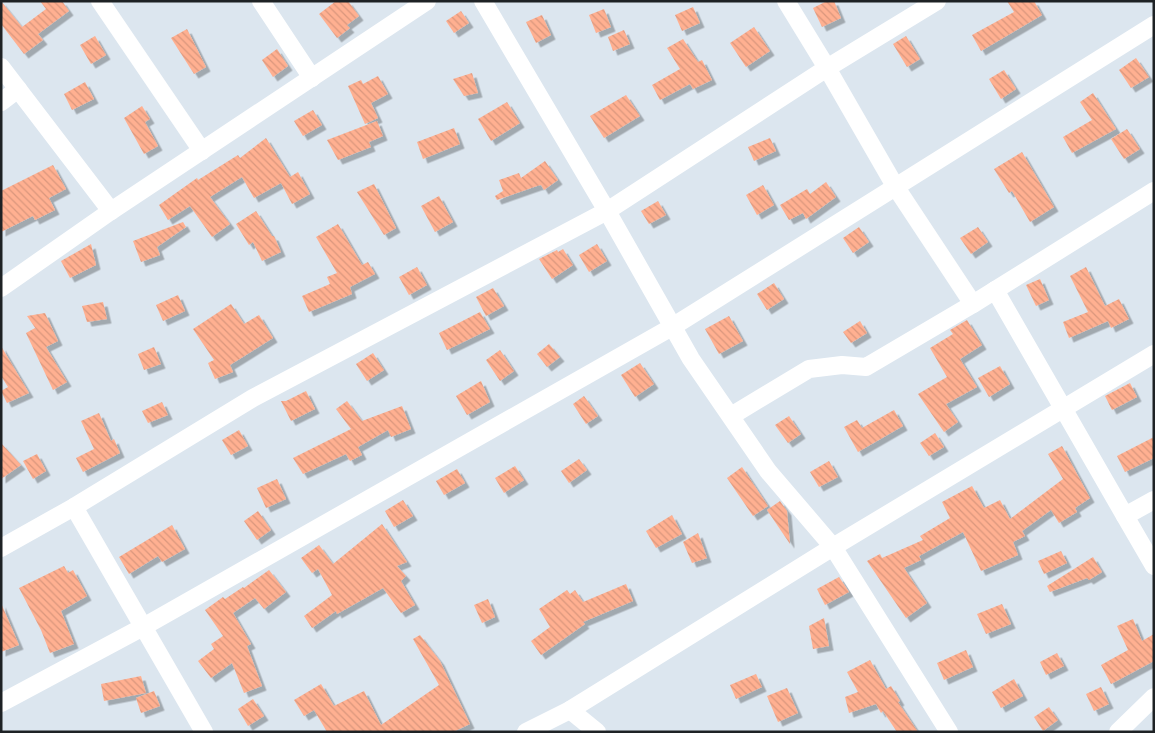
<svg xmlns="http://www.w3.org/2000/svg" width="1155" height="733" font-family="'PT Sans Narrow',sans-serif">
	<defs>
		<pattern id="building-back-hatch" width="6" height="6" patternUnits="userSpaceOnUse" patternTransform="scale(1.25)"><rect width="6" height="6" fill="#ffb091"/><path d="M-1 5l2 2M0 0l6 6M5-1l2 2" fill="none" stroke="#da977d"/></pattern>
		<filter id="shadow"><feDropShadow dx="4.5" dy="4.5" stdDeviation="0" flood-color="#0004"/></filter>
	</defs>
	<rect width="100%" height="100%" fill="#dce6ef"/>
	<g fill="url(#building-back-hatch)" filter="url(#shadow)">
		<polygon points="1,1 22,27 46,9 40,1 62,1 69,11 38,34 43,40 24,54 1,24"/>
		<polygon points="336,1 348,1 359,16 347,25 350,28 337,38 319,14"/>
		<polygon points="827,1 834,1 841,18 822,27 813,8"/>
		<polygon points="1007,1 1034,1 1042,15 981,51 972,35 1014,12"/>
		<polygon points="693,7 700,23 682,31 675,15"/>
		<polygon points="604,9 611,27 596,33 589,15"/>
		<polygon points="461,11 469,23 454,33 446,21"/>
		<polygon points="542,15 551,35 536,43 526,22"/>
		<polygon points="754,27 770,51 746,67 730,43"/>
		<polygon points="187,29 206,67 194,74 171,38"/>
		<polygon points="624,30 630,44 613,51 608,37"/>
		<polygon points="95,36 106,55 91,64 80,45"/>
		<polygon points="906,36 920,59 907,67 893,44"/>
		<polygon points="683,39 698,62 702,60 712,80 693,89 690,84 660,100 652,85 680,69 667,48"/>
		<polygon points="277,49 288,66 273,77 262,60"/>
		<polygon points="1136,58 1149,77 1131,88 1119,70"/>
		<polygon points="1004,70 1016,89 1001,99 989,79"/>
		<polygon points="472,73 478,93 464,96 453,79"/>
		<polygon points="378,76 388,94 371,103 378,118 365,124 348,86 361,80 363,84"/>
		<polygon points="85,82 94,99 72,110 64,94"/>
		<polygon points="1093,93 1116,129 1072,153 1063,137 1092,120 1080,102"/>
		<polygon points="626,95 640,116 604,138 590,116"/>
		<polygon points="507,102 520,123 491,141 478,119"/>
		<polygon points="142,106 150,119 145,122 158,146 144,154 124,118"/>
		<polygon points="313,110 322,125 303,136 294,121"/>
		<polygon points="377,121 383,136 369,142 371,147 338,160 327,140"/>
		<polygon points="454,128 460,144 423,159 417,142"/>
		<polygon points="1127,129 1140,149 1124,159 1111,139"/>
		<polygon points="266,138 290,177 298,172 310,194 292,204 281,183 254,198 242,177 210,197 230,224 212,237 190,206 168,220 159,205 197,178 198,180 238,155 240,158"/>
		<polygon points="770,138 776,151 754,161 748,147"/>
		<polygon points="1022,152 1054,207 1030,222 1012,191 1009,193 994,169"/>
		<polygon points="545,161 558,180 544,190 541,185 537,186 497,200 495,196 503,191 499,180 519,173 521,178"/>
		<polygon points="53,165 66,189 49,198 55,210 35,220 33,216 1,232 1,191"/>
		<polygon points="826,182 836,197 806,219 803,213 789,220 780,205 807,189 810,194"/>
		<polygon points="374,184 396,228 384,235 357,192"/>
		<polygon points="763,185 774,205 757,215 746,195"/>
		<polygon points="439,196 453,222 435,232 421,206"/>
		<polygon points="658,201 666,215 649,224 641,211"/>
		<polygon points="256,211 272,236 274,236 281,252 262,261 253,242 249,245 236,224"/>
		<polygon points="183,222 186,227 157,247 160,255 141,262 133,241"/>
		<polygon points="338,224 362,265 368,262 375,274 350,287 352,294 309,312 302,296 330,284 327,277 337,273 316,237"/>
		<polygon points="859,227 869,242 853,253 843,238"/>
		<polygon points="978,227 988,242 971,254 960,238"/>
		<polygon points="91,244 96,265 70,278 61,261"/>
		<polygon points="597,244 607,261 589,272 579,255"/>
		<polygon points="563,249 573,265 552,279 539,259 557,250 558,252"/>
		<polygon points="417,267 427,285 409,295 399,277"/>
		<polygon points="1086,267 1105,306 1119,299 1129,319 1111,328 1108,321 1069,338 1063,322 1088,312 1070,276"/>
		<polygon points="1040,279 1049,300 1036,306 1026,285"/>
		<polygon points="774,283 784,299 767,310 757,294"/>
		<polygon points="493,288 504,306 486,316 476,297"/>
		<polygon points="178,295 185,311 163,321 156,305"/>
		<polygon points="103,302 107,319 87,322 82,306"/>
		<polygon points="231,304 244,324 259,315 273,338 230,365 233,372 215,379 208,363 214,360 193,329"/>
		<polygon points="480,312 490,329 447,350 439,333"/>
		<polygon points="45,313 58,341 46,347 67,382 53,390 26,333 35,328 38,332 27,316"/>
		<polygon points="729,316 743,341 719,354 705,329"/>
		<polygon points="967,320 982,345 960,359 977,387 946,404 958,422 944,432 918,394 947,377 930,348 953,334 950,330"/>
		<polygon points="860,321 867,333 851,343 843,332"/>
		<polygon points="549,344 560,357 547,367 537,354"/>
		<polygon points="1,346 29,393 7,403 1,391 8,387 1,376"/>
		<polygon points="154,347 161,364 144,370 138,354"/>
		<polygon points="500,350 514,371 500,381 486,360"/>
		<polygon points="373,353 384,370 367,381 356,364"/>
		<polygon points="640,363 654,384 635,397 621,375"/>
		<polygon points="1000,366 1010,384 989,397 978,378"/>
		<polygon points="481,381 490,402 467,415 456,396"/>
		<polygon points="1130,383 1137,397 1112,410 1105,396"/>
		<polygon points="306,391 315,409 291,421 281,401 286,401"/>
		<polygon points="584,396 598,416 586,424 573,404"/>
		<polygon points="347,401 362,421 402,406 411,429 391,437 388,430 358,447 362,455 350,461 346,454 303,474 293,458 351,429 336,409"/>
		<polygon points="162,402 168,415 148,423 142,411"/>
		<polygon points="894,410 903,426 858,452 844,427 857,420 862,428"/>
		<polygon points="99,413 111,441 114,439 120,453 83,472 76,458 94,449 81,421"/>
		<polygon points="789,416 801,434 788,443 775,425"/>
		<polygon points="239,430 248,446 231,455 222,440"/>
		<polygon points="935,433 944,447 929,456 920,443"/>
		<polygon points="1154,437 1154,458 1125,472 1117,456"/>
		<polygon points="1,443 21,465 1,479"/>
		<polygon points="1062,446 1090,498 1075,508 1077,512 1059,523 1051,510 1022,531 1025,536 1013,542 1018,555 981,571 963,532 919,556 921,560 904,568 927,603 906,618 867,561 880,554 882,558 923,540 920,536 950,518 942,502 972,486 984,508 1000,500 1010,519 1063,479 1048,454"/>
		<polygon points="37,454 46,471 33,479 23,461"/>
		<polygon points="579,459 587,470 569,483 561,471"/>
		<polygon points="829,461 838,477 819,487 810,472"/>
		<polygon points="515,466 524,480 504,493 495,478"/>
		<polygon points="742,467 768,506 753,516 727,478"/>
		<polygon points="457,469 465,483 444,495 436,481"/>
		<polygon points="277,479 286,499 266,508 257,488"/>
		<polygon points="403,500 413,516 394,527 385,511"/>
		<polygon points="780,501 787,511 790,544 767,510"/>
		<polygon points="258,511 271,530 257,540 244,521"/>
		<polygon points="672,515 682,534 656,548 646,531"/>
		<polygon points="382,524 407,562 397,566 406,576 401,581 415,605 401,613 383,588 337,614 336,611 312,628 304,616 332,595 318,569 312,573 301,558 319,545 333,564"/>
		<polygon points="172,525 185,549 162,562 158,556 129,574 119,557"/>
		<polygon points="698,533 707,558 692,563 683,542"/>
		<polygon points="1061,551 1067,563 1044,574 1038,561"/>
		<polygon points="1093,557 1102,572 1089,580 1087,578 1050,592 1047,586"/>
		<polygon points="64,566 68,573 73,570 87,596 61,611 74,644 50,653 41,630 19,588"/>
		<polygon points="269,570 286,592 264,609 255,598 233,613 251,644 247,646 262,686 244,693 232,663 211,678 198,661 214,649 211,644 223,636 205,610 223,597 225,599 243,587 244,588"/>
		<polygon points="839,577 849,592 825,605 817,589"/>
		<polygon points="626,584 633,601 583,622 585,624 541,655 531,641 550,627 539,609 567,590 570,594 575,590 583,602"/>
		<polygon points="488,599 495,617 482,623 474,605"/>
		<polygon points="1,603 19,645 1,652"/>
		<polygon points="1002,604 1011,624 986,634 977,614"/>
		<polygon points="824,618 829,646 813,649 809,626"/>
		<polygon points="1133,619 1142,641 1154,634 1154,661 1111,684 1101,665 1128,650 1117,626"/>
		<polygon points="420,635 440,661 470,724 453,732 327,732 314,710 304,716 294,700 321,684 334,706 364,691 381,725 439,685 413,639"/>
		<polygon points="966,650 973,667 944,680 937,663"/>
		<polygon points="1057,653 1064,666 1046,675 1040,662"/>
		<polygon points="870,660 886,689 891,686 900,701 898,702 918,732 897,732 883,711 881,713 876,704 849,713 845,697 858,692 847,672"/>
		<polygon points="756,674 762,687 736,699 730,685"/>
		<polygon points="141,676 146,693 104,701 101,684"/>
		<polygon points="1014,679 1023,696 1001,708 992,692"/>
		<polygon points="1101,687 1109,704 1094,711 1086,694"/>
		<polygon points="787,688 798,713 778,722 767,696"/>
		<polygon points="154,691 160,706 141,713 136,698"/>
		<polygon points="253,699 264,716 248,726 238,709"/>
		<polygon points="1049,707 1058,720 1043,731 1034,717"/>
	</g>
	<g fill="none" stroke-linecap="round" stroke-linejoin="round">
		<g stroke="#fff" stroke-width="18">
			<polyline points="100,1 202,151"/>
			<polyline points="261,1 312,78"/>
			<polyline points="483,1 607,211 691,359 768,471 833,547 949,732"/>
			<polyline points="786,1 827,68 895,186 973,304"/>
			<polyline points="1,67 111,211"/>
			<polyline points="1,102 18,89"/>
			<polyline points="1,288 111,211 427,1"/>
			<polyline points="995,290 1125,516 1154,500"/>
			<polyline points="731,416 809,369 842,365 866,367 973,304 1154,191"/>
			<polyline points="74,507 204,732"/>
			<polyline points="1125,516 1154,566"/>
			<polyline points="1,548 74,507 253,398 607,211 827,68 937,1"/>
			<polyline points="1,703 143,627 672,327 1154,25"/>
			<polyline points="570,710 597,732"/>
			<polyline points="526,732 570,710 833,547 1154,354"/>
			<polyline points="1118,732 1154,697"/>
		</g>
	</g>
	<rect width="1155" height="733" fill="none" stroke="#1e2225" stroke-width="5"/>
</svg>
